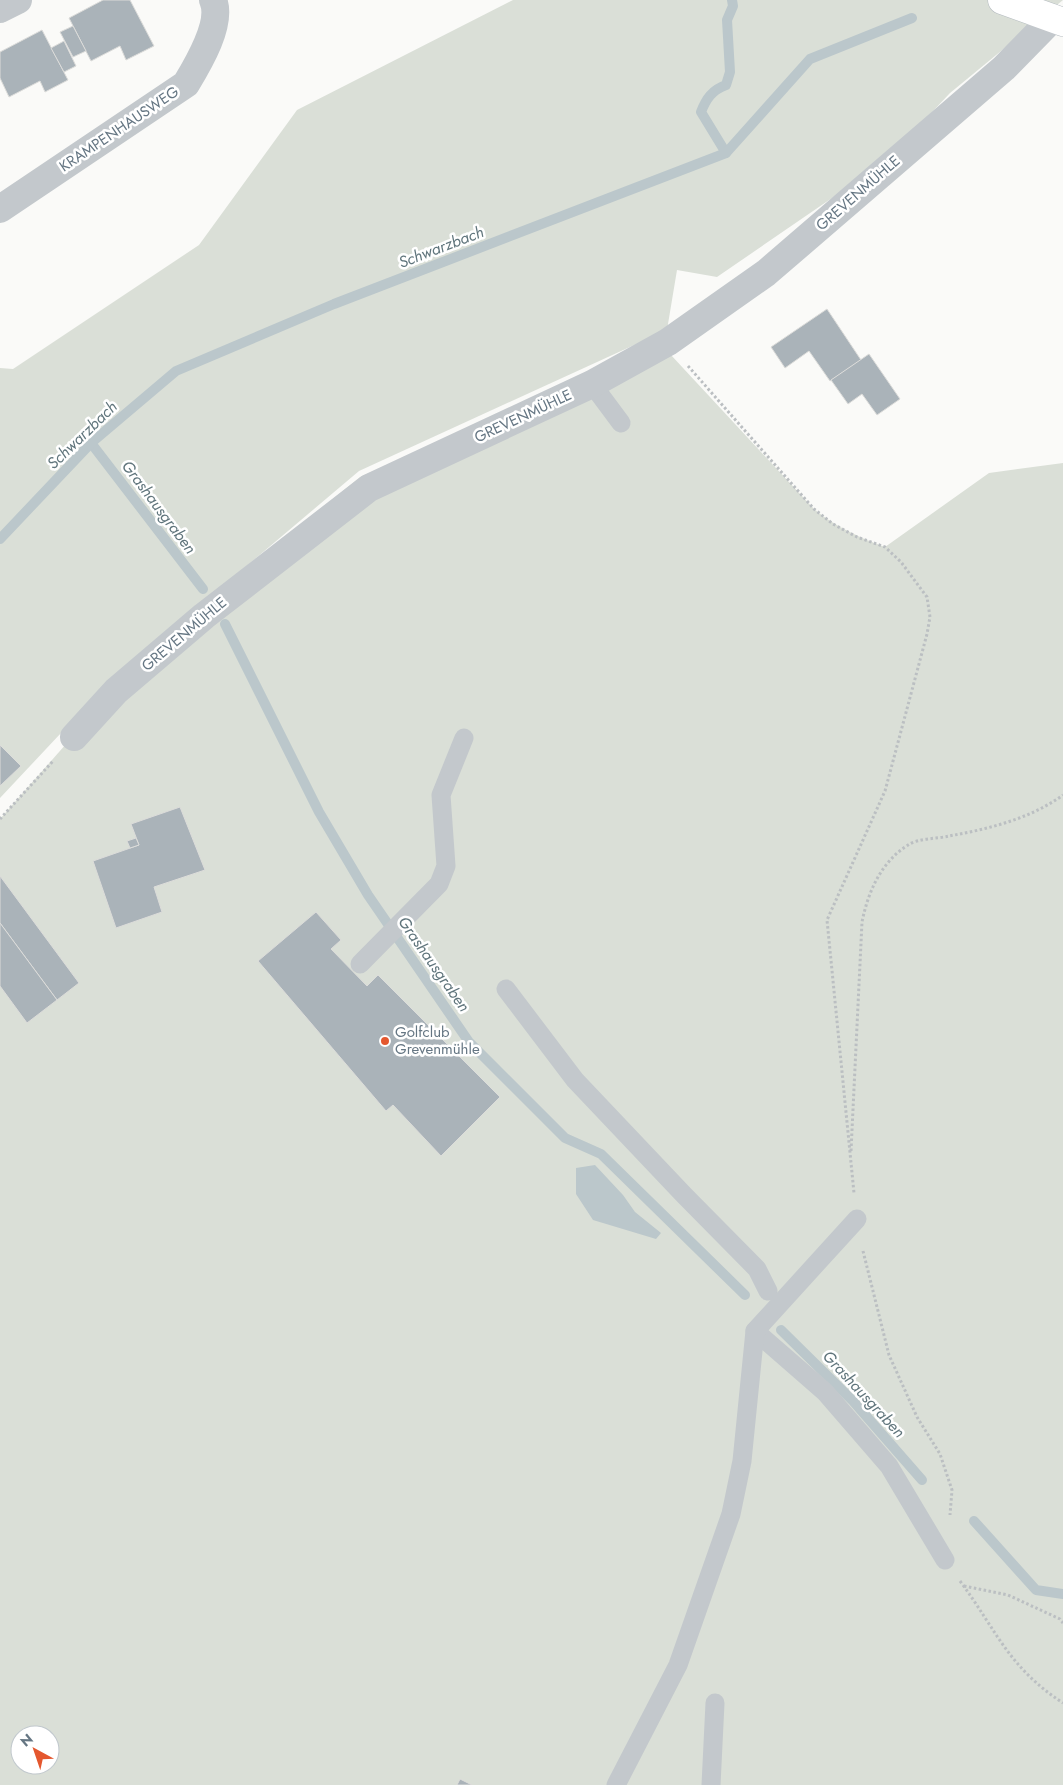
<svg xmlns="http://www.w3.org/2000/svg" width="1063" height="1785" font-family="Jost,sans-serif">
	<rect width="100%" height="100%" fill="#fafaf8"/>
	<g fill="#dadfd7" fill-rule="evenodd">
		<polygon points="513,0 1063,0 950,93 886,161 717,277 677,270 667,330 359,471 107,684 0,798 0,368 13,369 199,245 297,110"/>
		<path d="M658,341L814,509C836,527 858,537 885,547L989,473L1063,463V1785H0V819L111,693L280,542L360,477L583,379ZM20,1735H50V1765H20Z"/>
	</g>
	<polygon fill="#bbc7cb" points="595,1165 623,1195 635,1212 661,1233 656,1239 593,1220 576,1194 576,1168"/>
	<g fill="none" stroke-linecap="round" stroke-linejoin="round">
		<g stroke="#bbc7cb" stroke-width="10">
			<path d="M726,153L701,112C706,99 712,90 726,85L730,72L727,20L733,6L732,0"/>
			<polyline points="91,443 203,589"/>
			<polyline points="0,539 91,443 176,371 334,304 726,153 810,59 912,18"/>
			<polyline points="225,624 319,812 368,895 469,1042 565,1138 601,1154 745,1295"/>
			<polyline points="781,1330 853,1401 922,1480"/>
			<polyline points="974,1521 1036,1590 1063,1594"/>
		</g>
	</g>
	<g fill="#aab3b9" stroke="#dcdcda">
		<polygon points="103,0 130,0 154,46 126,60 120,46 91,61 69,18"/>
		<polygon points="73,26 86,51 73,57 60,32"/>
		<polygon points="42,30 68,80 45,92 40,81 9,97 0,78 0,52"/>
		<polygon points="64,41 76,66 64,72 51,48"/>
		<polygon points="827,309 861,360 830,381 809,351 785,368 771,347"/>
		<polygon points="869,354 900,399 877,415 862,394 848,404 831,380"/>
		<polygon points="0,745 21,766 0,786"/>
		<polygon points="180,807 205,870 154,887 162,912 116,928 93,861 139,845 131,824"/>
		<polygon points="136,838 139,845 130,848 127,841"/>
		<polygon points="0,876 79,983 57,1000 0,923"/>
		<polygon points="316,912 341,940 331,949 367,986 378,975 500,1097 441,1156 393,1105 386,1111 258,961"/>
		<polygon points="0,923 57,1000 27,1023 0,986"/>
		<polygon points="460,1779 472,1785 457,1785"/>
	</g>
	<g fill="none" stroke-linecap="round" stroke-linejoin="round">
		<defs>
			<polyline id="secondary" points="1002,0 1063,22"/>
		</defs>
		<use href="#secondary" stroke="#b3babf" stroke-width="29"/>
		<g stroke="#bbbfc2" stroke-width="3" stroke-dasharray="2.5 2.5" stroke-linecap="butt">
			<polyline points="688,366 814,509 833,524 857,537 885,547 901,562 927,597 930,617 927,634 885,791 827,920 854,1193"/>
			<polyline points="0,819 54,760"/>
			<path d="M851,1151L862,922C868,892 881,862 908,845C918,838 937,839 949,836C988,829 1030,819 1063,795"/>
			<polyline points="863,1251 889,1355 917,1417 940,1454 952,1490 950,1515"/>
			<path d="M960,1581C997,1631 1008,1667 1063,1703"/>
			<polyline points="964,1586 1008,1595 1060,1619 1063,1623"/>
		</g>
		<g stroke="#c3c8cc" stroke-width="19">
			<polyline points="592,384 621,423"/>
			<polyline points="360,964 439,884 446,866 441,795 464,738"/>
			<polyline points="506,989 575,1080 684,1195 757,1269 768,1291"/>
			<polyline points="755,1331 825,1392 889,1466 945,1560"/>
			<polyline points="616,1785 678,1665 731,1514 742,1461 755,1331 857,1219"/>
			<polyline points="711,1785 715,1703"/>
		</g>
		<g stroke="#c3c8cc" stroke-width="28">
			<polyline points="0,9 18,0"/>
			<path d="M0,209L186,84C198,64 223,23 213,0"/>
			<polyline points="74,737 116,691 204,616 369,488 592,384 668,342 766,273 1004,68 1053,18"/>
		</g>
		<use href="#secondary" stroke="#fff" stroke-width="28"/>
	</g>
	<circle fill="#e4572e" stroke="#fff" stroke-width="2" cx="385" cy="1041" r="5"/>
	<g text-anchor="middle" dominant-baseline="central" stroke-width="5" stroke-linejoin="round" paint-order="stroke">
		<g font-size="15" fill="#657683" stroke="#fff">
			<text transform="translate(119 129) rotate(-34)">KRAMPENHAUSWEG</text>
			<text transform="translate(858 193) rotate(-41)">GREVENMÜHLE</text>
			<text transform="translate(523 416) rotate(-25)">GREVENMÜHLE</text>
			<text transform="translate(184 634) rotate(-40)">GREVENMÜHLE</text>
		</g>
		<g font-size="15" fill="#657683" stroke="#fff" text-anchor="start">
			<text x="395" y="1032">Golfclub<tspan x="395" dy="17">Grevenmühle</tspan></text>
		</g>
		<g font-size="16" font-style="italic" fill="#60757c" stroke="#fff">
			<text transform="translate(441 247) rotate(-21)">Schwarzbach</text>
			<text transform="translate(82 435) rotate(-44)">Schwarzbach</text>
			<text transform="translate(159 507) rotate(53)">Grashausgraben</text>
			<text transform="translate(434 964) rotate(55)">Grashausgraben</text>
			<text transform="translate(864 1394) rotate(47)">Grashausgraben</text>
		</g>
	</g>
	<g transform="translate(35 1750) rotate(320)"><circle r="24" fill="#ffffff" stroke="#c1c8cd"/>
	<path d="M0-4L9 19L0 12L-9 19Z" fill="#e4572e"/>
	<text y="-8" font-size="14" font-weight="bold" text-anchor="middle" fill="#657683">N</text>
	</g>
</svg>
